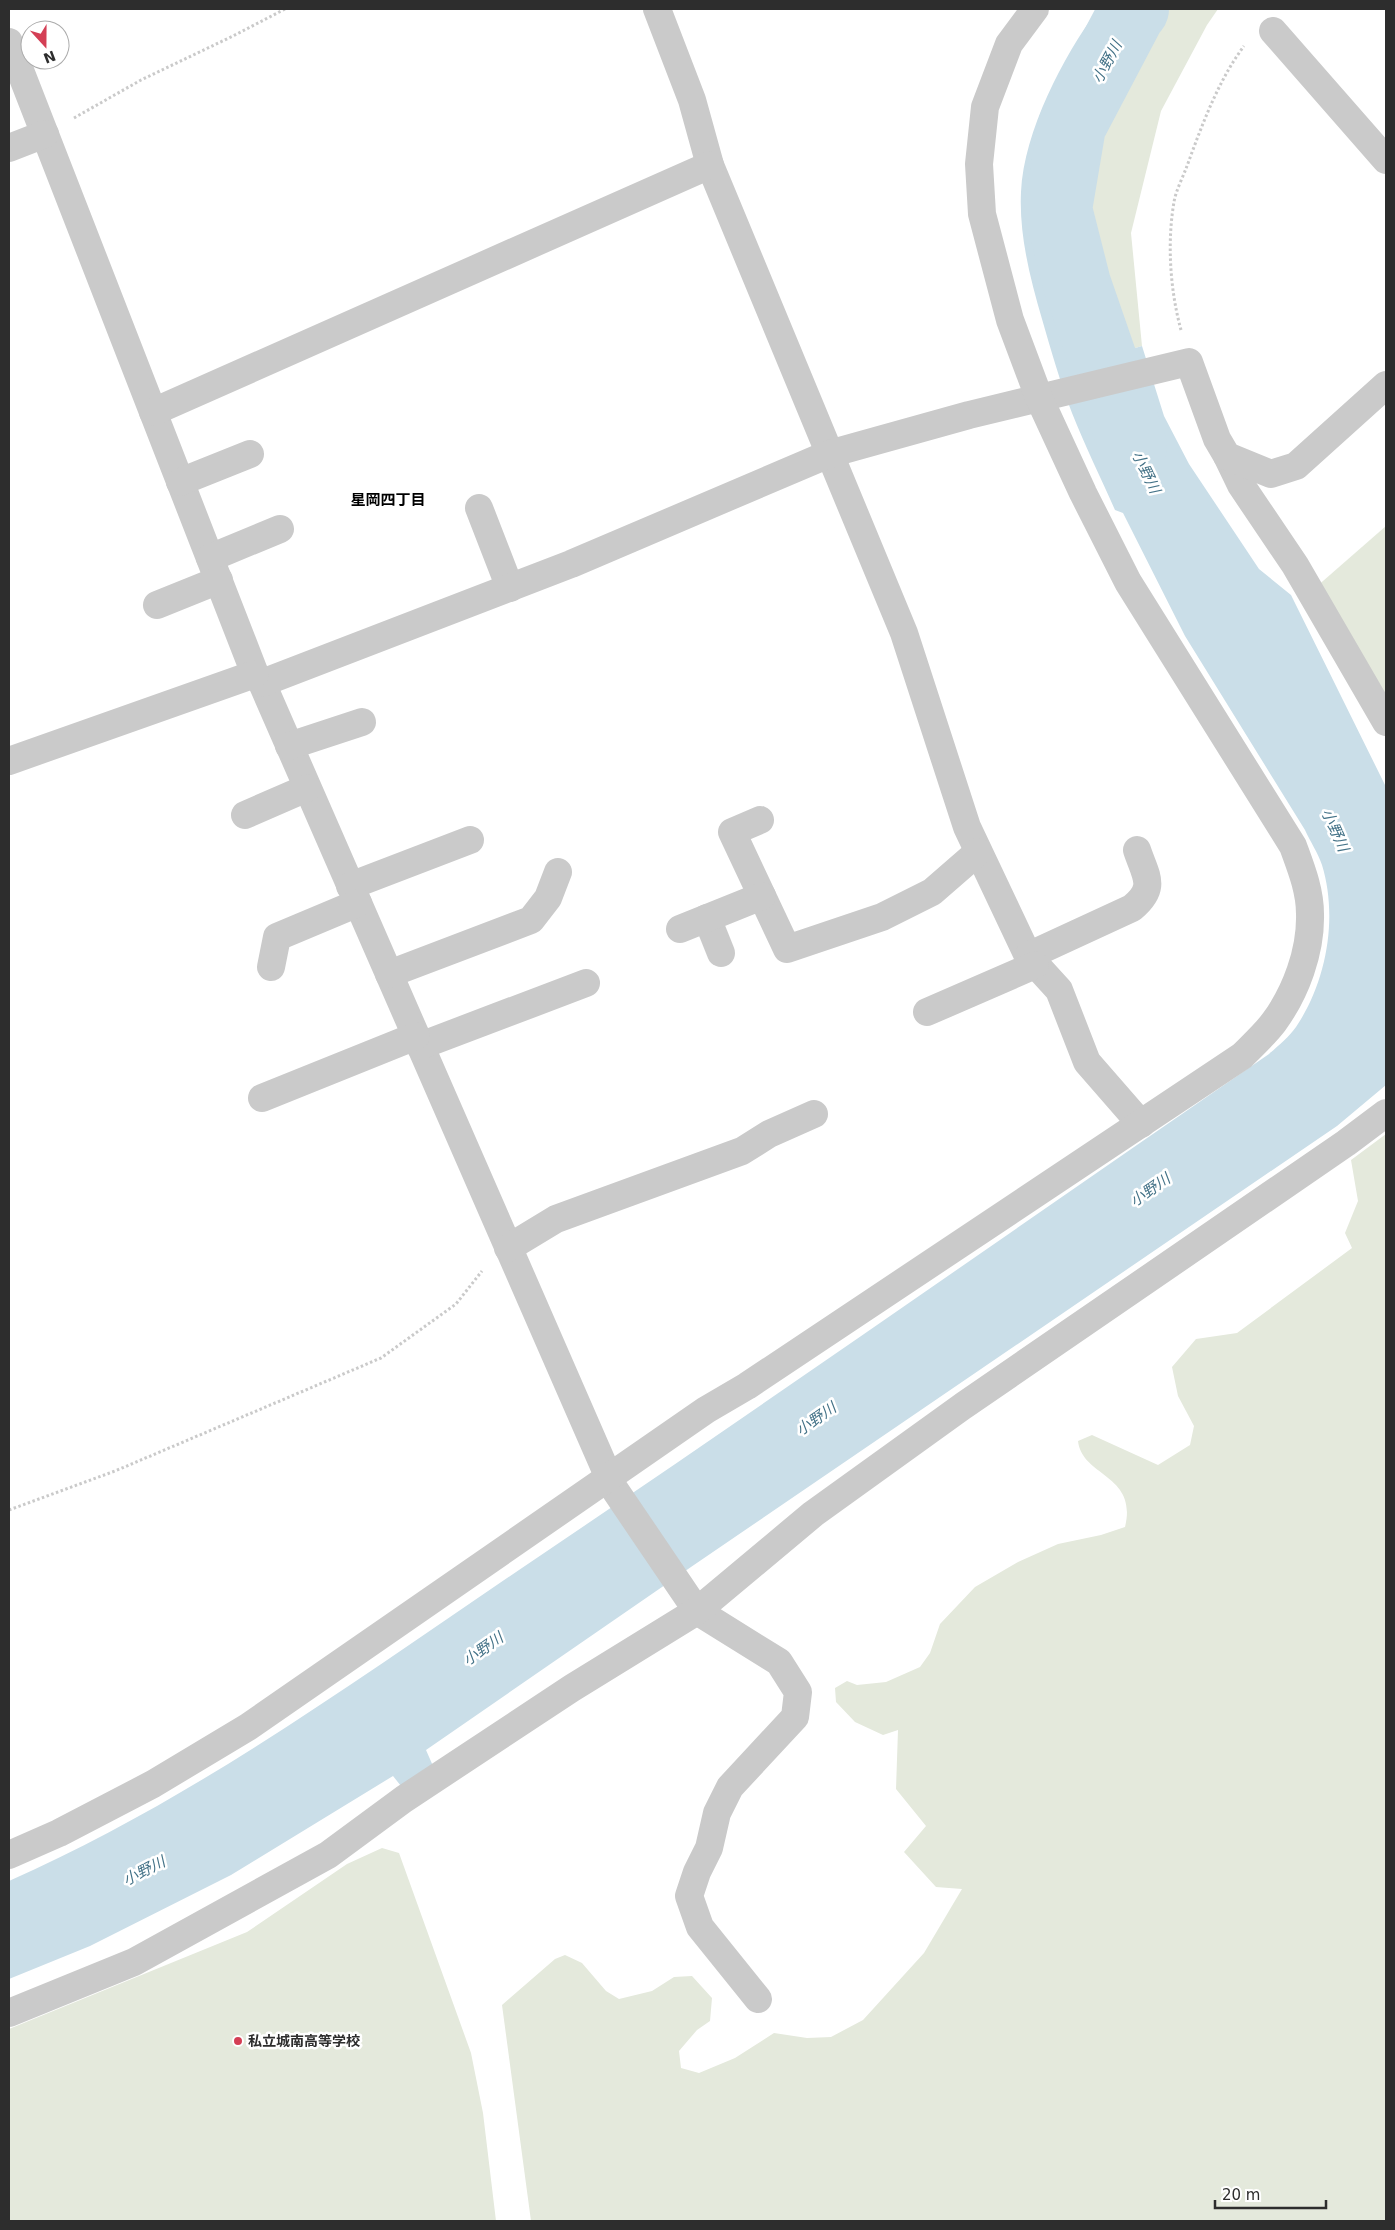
<svg xmlns="http://www.w3.org/2000/svg" width="1395" height="2230" font-family="'DejaVu Sans','Noto Sans JP',sans-serif">
	<rect width="100%" height="100%" fill="#fff"/>
	<g fill="#e4e9dc">
		<polygon points="1136,9 1218,9 1207,25 1161,111 1131,233 1142,346 1101,358 1077,284 1058,209 1072,126 1131,14"/>
		<polygon points="1386,526 1386,697 1315,588"/>
		<path d="M1386,1134V2221H531L502,2005L555,1959L565,1955L582,1963L606,1991L619,1999L652,1991L674,1977L692,1976L712,1998L710,2021L697,2030L679,2051L681,2068L699,2073L735,2058L774,2033L807,2038L831,2037L863,2020L924,1953L962,1889L936,1887L904,1852L926,1826L896,1789L898,1730L883,1735L855,1722L836,1702L835,1688L847,1681L857,1685L886,1682L920,1667L930,1653L940,1624L975,1587L1018,1562L1058,1544L1101,1535L1125,1527C1138,1474 1082,1477 1078,1441L1092,1435L1158,1465L1190,1445L1194,1426L1178,1396L1172,1367L1196,1339L1237,1333L1352,1248L1345,1233L1358,1201L1351,1160Z"/>
		<polygon points="382,1848 399,1853 471,2053 483,2113 496,2221 9,2221 9,2029 247,1932 347,1864"/>
	</g>
	<path fill="#cadee8" d="M1098,9H1136L1131,14L1072,126L1058,209L1077,284L1101,358L1142,346L1164,416L1189,464L1259,569L1291,595L1386,787V1085L1337,1126L691,1567L426,1750L433,1766L401,1786L393,1776L231,1875L90,1946L9,1979V1881C192,1800 354,1682 519,1570C771,1400 1019,1226 1269,1054C1278,1046 1289,1037 1296,1027C1327,981 1338,917 1322,865C1318,853 1310,841 1305,830L1185,636L1123,513L1115,510C1101,478 1085,446 1072,413C1060,382 1051,350 1042,319C1030,278 1019,235 1021,192C1024,131 1063,57 1098,9Z"/>
	<g fill="none" stroke-linecap="round" stroke-linejoin="round">
		<polyline stroke="#cadee8" stroke-width="68" points="1133,446 1077,284 1058,209 1072,126 1131,14 1135,9"/>
		<g stroke="#cacaca" stroke-width="3" stroke-dasharray="2.5 2.5" stroke-linecap="butt">
			<polyline points="74,118 141,80 233,36 285,9"/>
			<path d="M1181,330C1170,290 1167,242 1174,202C1176,190 1183,177 1187,166C1202,125 1218,81 1244,46"/>
			<polyline points="9,1510 115,1471 381,1358 456,1304 482,1271"/>
		</g>
		<g stroke="#cacaca" stroke-width="28">
			<polyline points="657,9 692,100 710,165 904,633 967,827 1028,956 1059,990 1087,1062 1141,1124"/>
			<polyline points="1273,31 1386,160"/>
			<polyline points="9,42 255,674 262,683 613,1487 697,1611 779,1662 798,1692 795,1717 730,1787 717,1813 709,1848 697,1872 689,1896 700,1927 758,1999"/>
			<polyline points="9,148 45,134"/>
			<polyline points="153,412 710,165"/>
			<polyline points="1227,456 1241,485 1295,565 1386,722"/>
			<polyline points="180,482 250,454"/>
			<polyline points="479,508 510,588"/>
			<polyline points="210,558 280,529"/>
			<polyline points="157,605 219,580"/>
			<polyline points="262,683 571,564 829,454 969,415 1189,362 1217,439 1227,456 1271,474 1296,466 1386,385"/>
			<polyline points="289,746 362,722"/>
			<polyline points="9,761 255,674"/>
			<polyline points="245,815 307,788"/>
			<polyline points="760,820 732,832 787,949 882,917 932,892 978,852"/>
			<polyline points="350,886 470,840"/>
			<polyline points="707,918 721,953"/>
			<polyline points="680,929 762,896"/>
			<path d="M1028,956L1132,908C1157,887 1146,877 1137,850"/>
			<polyline points="271,967 277,937 358,903"/>
			<polyline points="389,974 531,920 548,898 558,872"/>
			<polyline points="927,1012 1035,965"/>
			<polyline points="420,1046 586,983"/>
			<polyline points="262,1098 416,1036"/>
			<polyline points="508,1248 556,1219 742,1151 769,1134 814,1114"/>
			<path d="M9,1855L59,1833L153,1784L248,1727L706,1410L747,1386L1242,1056C1253,1045 1265,1034 1274,1022C1296,992 1311,951 1310,914C1310,890 1301,868 1293,846L1128,582L1083,493L1040,400L1010,320L982,214L979,164L985,107L1009,44L1035,9"/>
			<polyline points="9,2013 134,1962 328,1855 404,1799 572,1688 697,1611 813,1514 963,1406 1346,1143 1386,1113"/>
		</g>
	</g>
	<circle fill="#d43f55" stroke="#fff" stroke-width="2" cx="238" cy="2041" r="5"/>
	<g text-anchor="middle" dominant-baseline="central" stroke-width="5" stroke-linejoin="round" paint-order="stroke">
		<g font-size="14" font-weight="bold" fill="#2d2d2d" stroke="#fff" text-anchor="start">
			<text x="248" y="2041">私立城南高等学校</text>
		</g>
		<g font-size="15" font-style="italic" fill="#437287" stroke="#fff">
			<text transform="translate(1107 62) rotate(-62)">小野川</text>
			<text transform="translate(1146 472) rotate(64)">小野川</text>
			<text transform="translate(1335 830) rotate(66)">小野川</text>
			<text transform="translate(1150 1190) rotate(-35)">小野川</text>
			<text transform="translate(816 1419) rotate(-35)">小野川</text>
			<text transform="translate(483 1649) rotate(-35)">小野川</text>
			<text transform="translate(144 1871) rotate(-27)">小野川</text>
		</g>
		<g font-size="15" font-weight="bold" fill="#000" stroke="#fff">
			<text x="388" y="500">星岡四丁目</text>
		</g>
	</g>
	<rect width="1395" height="2230" fill="none" stroke="#2d2d2d" stroke-width="20"/>
	<g transform="translate(45 45) rotate(159)"><circle r="24" fill="#ffffff" stroke="#ababab"/>
	<path d="M0-4L9 19L0 12L-9 19Z" fill="#d43f55"/>
	<text y="-8" font-size="14" font-weight="bold" text-anchor="middle" fill="#2d2d2d">N</text>
	</g>
	<path d="M1215 2200v8h111v-8" fill="none" stroke="#2d2d2d" stroke-width="2.5"/>
	<text x="1222" y="2200" font-size="15" fill="#2d2d2d" stroke="#ffffff" stroke-width="4" paint-order="stroke">20 m</text>
</svg>
